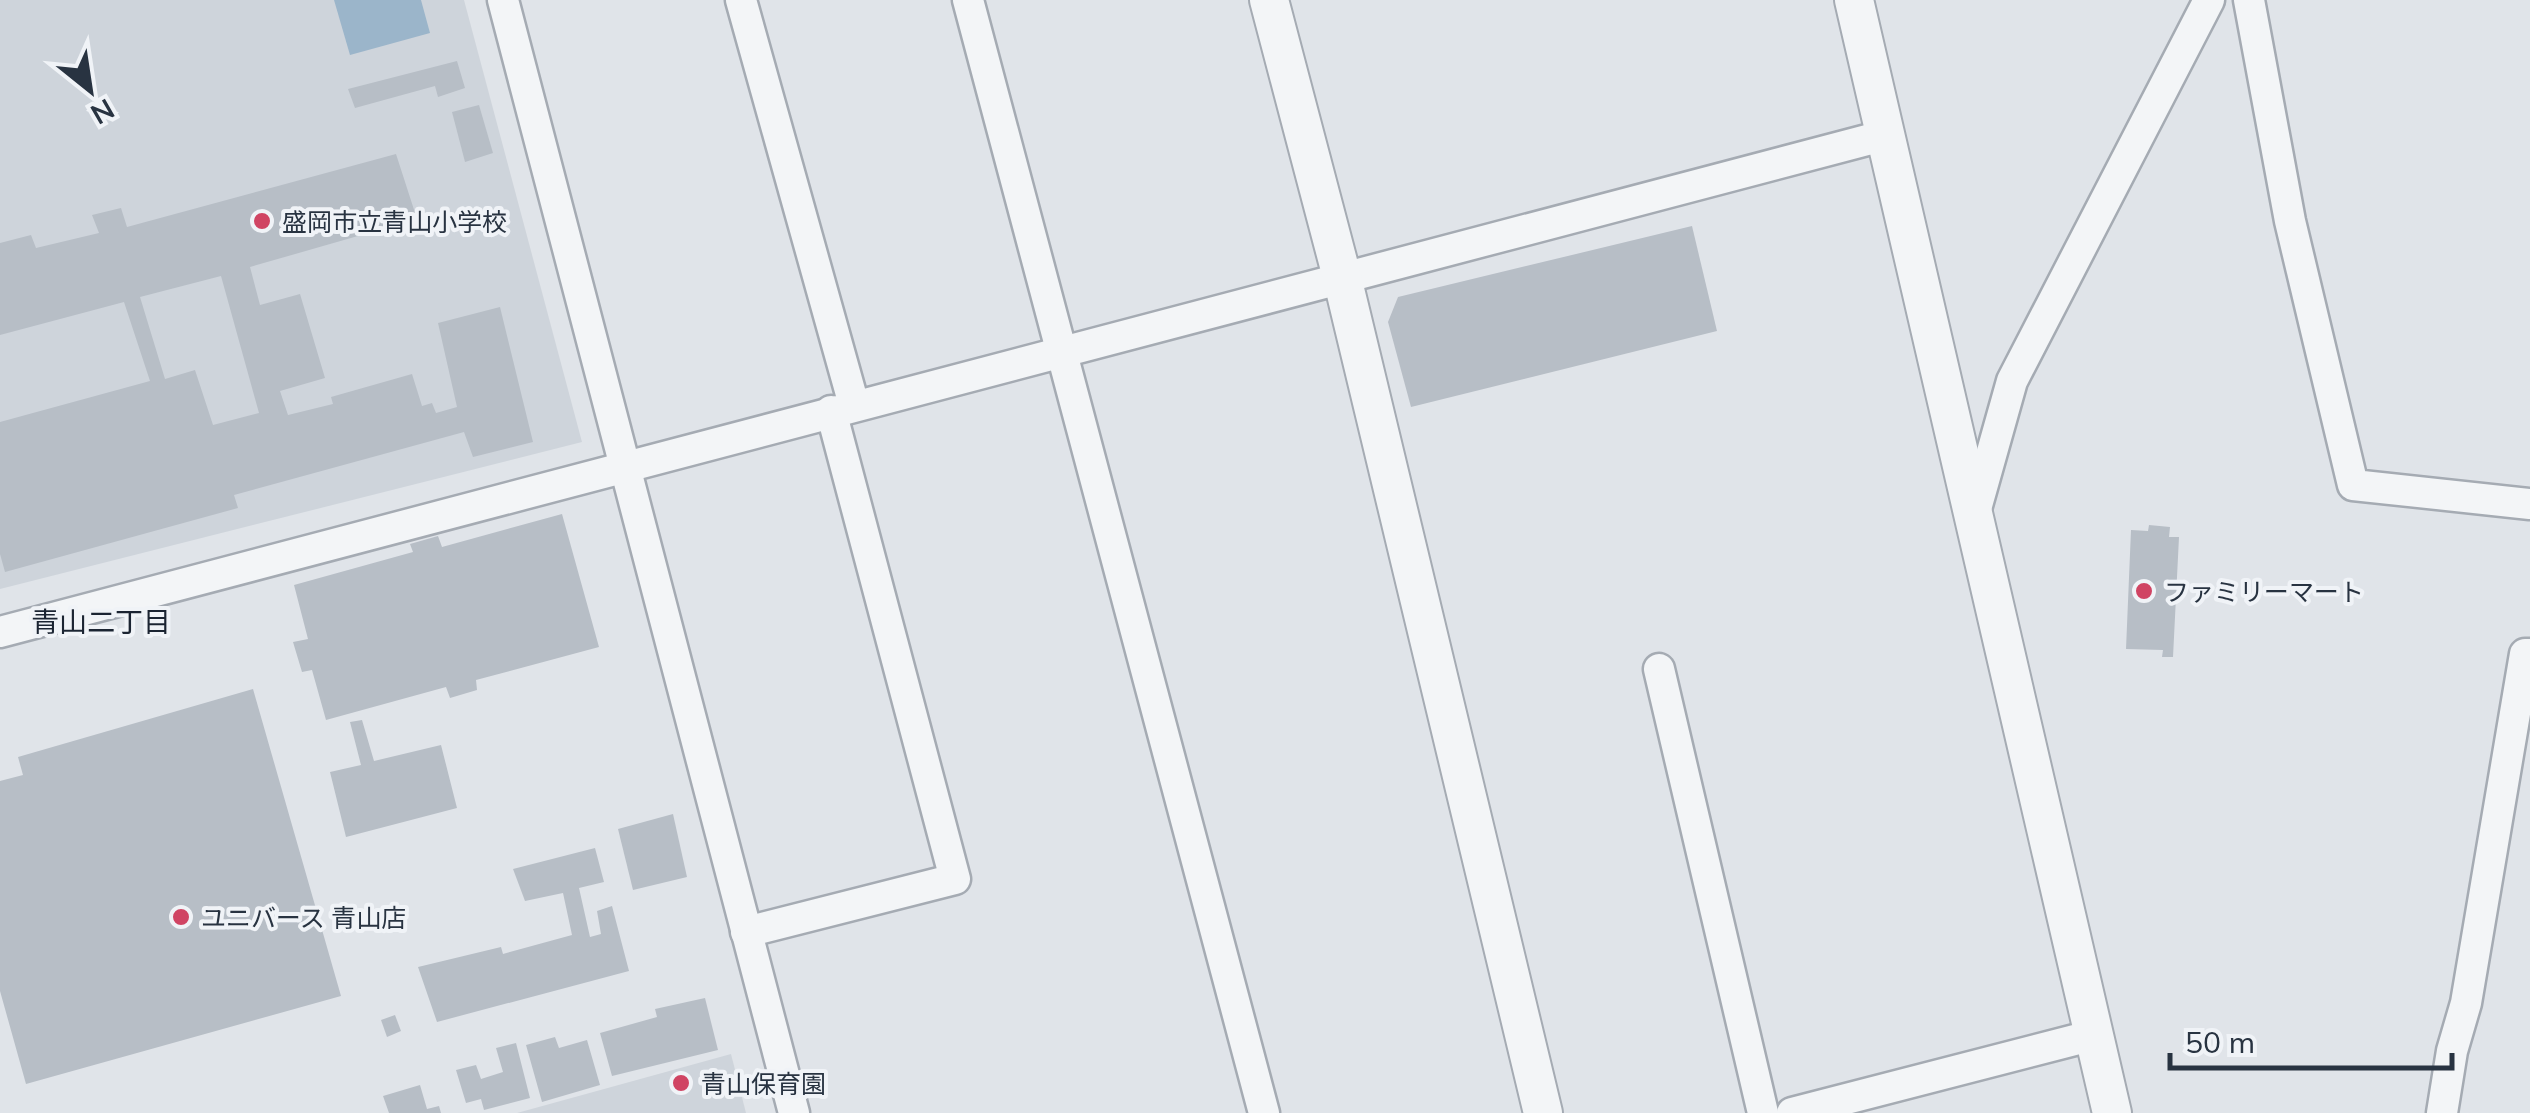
<svg xmlns="http://www.w3.org/2000/svg" width="2530" height="1113" font-family="Mulish,'Noto Sans JP',sans-serif">
	<rect width="100%" height="100%" fill="#e0e4e9"/>
	<g fill="#ced4db">
		<polygon points="0,0 464,0 582,442 0,589"/>
		<polygon points="731,1054 746,1113 517,1113"/>
	</g>
	<polygon fill="#9bb5ca" points="334,0 421,0 430,33 350,55"/>
	<g fill="#b7bec6" fill-rule="evenodd">
		<polygon points="457,61 465,88 438,97 435,86 355,108 348,89"/>
		<polygon points="479,105 493,153 465,162 452,112"/>
		<path d="M396,154L417,219L250,267L260,305L300,294L325,378L280,391L288,415L333,404L331,397L412,374L422,406L432,403L436,413L457,407L438,323L500,307L533,442L473,457L464,432L234,495L238,508L5,572L0,554V422L150,381L124,302L0,335V243L31,235L36,248L99,233L92,215L121,208L127,227ZM221,276L259,413L213,425L195,370L165,379L140,297Z"/>
		<polygon points="1692,226 1717,331 1411,407 1388,322 1398,297"/>
		<polygon points="562,514 599,647 476,680 477,690 450,698 446,687 326,720 312,670 302,672 293,642 308,639 294,585 413,552 410,544 438,536 442,547"/>
		<polygon points="2149,525 2170,527 2169,537 2179,537 2173,657 2162,657 2163,650 2126,649 2131,530 2148,531"/>
		<polygon points="253,689 341,996 26,1084 0,991 0,781 23,775 18,757"/>
		<polygon points="362,720 374,761 441,745 457,808 346,837 330,772 361,765 350,722"/>
		<polygon points="673,814 687,877 633,890 618,829"/>
		<polygon points="595,848 604,882 579,888 590,937 601,934 597,911 612,906 629,971 437,1022 418,967 501,947 503,954 572,935 563,893 525,901 513,869"/>
		<polygon points="705,998 718,1050 612,1076 600,1033 657,1017 655,1009"/>
		<polygon points="395,1015 401,1031 387,1037 381,1020"/>
		<polygon points="555,1037 559,1048 587,1040 600,1085 542,1102 526,1045"/>
		<polygon points="516,1043 530,1098 484,1110 481,1099 466,1103 456,1070 476,1065 481,1079 503,1072 496,1048"/>
		<polygon points="420,1085 427,1109 439,1106 441,1113 389,1113 383,1096"/>
	</g>
	<g fill="none" stroke-linecap="round" stroke-linejoin="round">
		<defs>
			<g id="minor">
				<polyline points="503,0 794,1113"/>
				<polyline points="741,0 854,405"/>
				<polyline points="968,0 1264,1113"/>
				<polyline points="2249,0 2290,221 2353,485 2530,504"/>
				<polyline points="1974,516 2012,381 2209,0"/>
				<polyline points="0,632 1886,135"/>
				<polyline points="1659,669 1763,1113"/>
				<polyline points="746,932 955,879 831,411"/>
				<polyline points="1792,1113 2094,1035"/>
				<polyline points="2442,1113 2452,1051 2466,1003 2525,654 2530,654"/>
			</g>
			<g id="tertiary">
				<polyline points="1269,0 1342,277 1543,1113"/>
				<polyline points="1854,0 2112,1113"/>
			</g>
		</defs>
		<use href="#minor" stroke="#a5abb3" stroke-width="35"/>
		<use href="#tertiary" stroke="#a5abb3" stroke-width="42"/>
		<use href="#minor" stroke="#f3f5f7" stroke-width="30"/>
		<use href="#tertiary" stroke="#f3f5f7" stroke-width="38"/>
	</g>
	<g fill="#d04463" stroke="#f0f3f7" stroke-width="4">
		<circle cx="262" cy="221" r="10"/>
		<circle cx="2144" cy="591" r="10"/>
		<circle cx="181" cy="917" r="10"/>
		<circle cx="681" cy="1083" r="10"/>
	</g>
	<g text-anchor="middle" dominant-baseline="central" stroke-width="8" stroke-linejoin="round" paint-order="stroke">
		<g font-size="25" fill="#283341" stroke="#f0f3f7" text-anchor="start">
			<text x="282" y="221">盛岡市立青山小学校</text>
			<text x="2164" y="591">ファミリーマート</text>
			<text x="201" y="917">ユニバース 青山店</text>
			<text x="701" y="1083">青山保育園</text>
		</g>
		<g font-size="28" fill="#1b2432" stroke="#f0f3f7">
			<text x="101" y="621">青山二丁目</text>
		</g>
	</g>
	<g transform="translate(90 90) rotate(150)" stroke="#f0f3f7" stroke-width="8" paint-order="stroke">
	<path d="M0-8L18 38L0 25L-18 38Z" fill="#283341"/>
	<text y="-15" font-size="28" font-weight="bold" text-anchor="middle" fill="#283341">N</text>
	</g>
	<path d="M2170 1053v15h282v-15" fill="none" stroke="#283341" stroke-width="5"/>
	<text x="2185" y="1053" font-size="30" fill="#283341" stroke="#f0f3f7" stroke-width="8" paint-order="stroke">50 m</text>
</svg>
